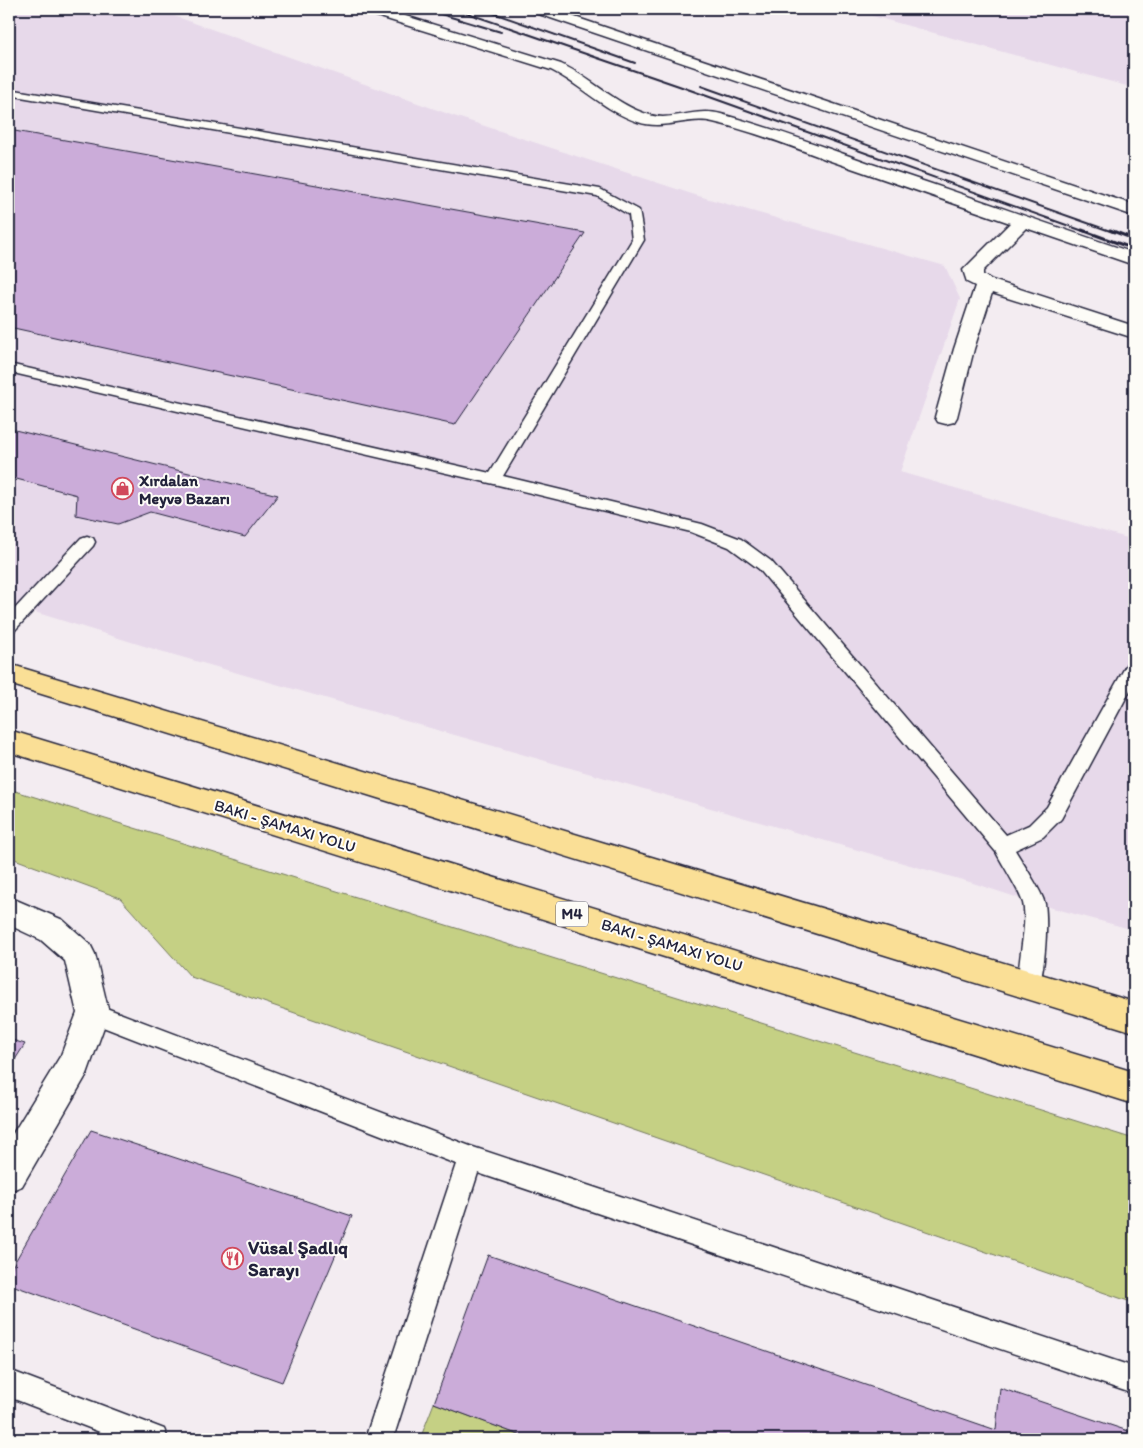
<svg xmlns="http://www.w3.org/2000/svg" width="1143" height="1448" font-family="Itim,sans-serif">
	<rect width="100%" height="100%" fill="#f3ecf1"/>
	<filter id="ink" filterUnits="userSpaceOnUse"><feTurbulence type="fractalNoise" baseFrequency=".02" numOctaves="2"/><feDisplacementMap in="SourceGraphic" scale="10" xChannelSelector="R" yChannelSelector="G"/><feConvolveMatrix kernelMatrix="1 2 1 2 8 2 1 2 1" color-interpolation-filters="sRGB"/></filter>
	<g filter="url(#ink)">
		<g fill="#e7d9ea">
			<polygon points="9,9 155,9 454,116 695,195 945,266 960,299 900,472 1134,540 1134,930 1034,903 973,883 157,650 9,604"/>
			<polygon points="847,9 1134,9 1134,88"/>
		</g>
		<g fill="#c5d084" stroke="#747960">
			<polygon points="9,789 1134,1139 1134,1303 191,977 120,898 9,857"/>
			<polygon points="434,1403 530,1439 420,1439"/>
		</g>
		<g fill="#cbacd9" stroke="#22223b">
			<polygon points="9,130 585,233 455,425 9,327"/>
			<polygon points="11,429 278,495 245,537 150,512 118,524 76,515 77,495 9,477 9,431"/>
			<polygon points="9,1039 25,1044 9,1069"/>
			<polygon points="91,1130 352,1216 282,1382 9,1284 9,1272"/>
			<polygon points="488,1255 996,1430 1000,1388 1134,1433 1134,1439 530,1439 434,1403"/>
		</g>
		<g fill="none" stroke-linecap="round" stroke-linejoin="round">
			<defs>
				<g id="lane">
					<path d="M9,89L600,189L639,210L644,240L503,476L702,524L741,539L771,561L1006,835L1029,825L1047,807L1128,662L1134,660V683L1061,819L1043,837L1015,850C1022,862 1042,891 1045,904C1048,924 1045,974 1037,992L1029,995L1021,992C1013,975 1029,927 1023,903C1020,892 1002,864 996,852L759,569L729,547L691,532L494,484L9,372V364L490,473L632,240L629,215L597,196L9,95Z"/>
					<polygon points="87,536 93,538 95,542 93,546 15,630 9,632 9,615 81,538"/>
					<polygon points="93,1003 470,1146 1134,1367 1134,1394 478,1173 393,1439 365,1439 456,1164 85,1020 82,1013 85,1006"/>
					<polygon points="9,1370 164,1429 168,1439 118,1439 9,1397"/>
				</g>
				<g id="street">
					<path d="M362,9H383L561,64C592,78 617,106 650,115C671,122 695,107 721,114C772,128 822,146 872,164C960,193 1047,224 1134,253V265L1026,228L983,271V275L992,280L1134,326V338L992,293L974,349L957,417L954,422L946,424L938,422L935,417L954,349L975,286L967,282L963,270L1010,223C950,202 889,181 828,160C790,146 752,131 713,122C688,116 664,131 638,122C606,112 581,85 551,70L364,12Z"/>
					<polygon points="531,9 551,9 1134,205 1134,216 533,12"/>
					<polygon points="9,897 63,920 90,944 95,954 109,1013 87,1074 22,1186 9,1191 9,1140 61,1055 77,1013 65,961 41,940 9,925"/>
				</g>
				<g id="highway">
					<polygon points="9,664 1134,1002 1134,1032 9,684"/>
					<polygon points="9,730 1134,1072 1134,1104 9,752"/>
				</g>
			</defs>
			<use href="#lane" stroke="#22223b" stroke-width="3"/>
			<use href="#street" stroke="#22223b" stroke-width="3"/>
			<use href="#highway" stroke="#22223b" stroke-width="3"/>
			<use href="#lane" fill="#fdfcf7" fill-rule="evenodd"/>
			<use href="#street" fill="#fdfcf7" fill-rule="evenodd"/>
			<use href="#highway" fill="#fadf96" fill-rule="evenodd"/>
			<g stroke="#22223b" stroke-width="2">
				<polyline points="424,9 501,32"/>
				<polyline points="455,9 679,86 1086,232"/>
				<polyline points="482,9 635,63"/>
				<polyline points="701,86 1113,232"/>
			</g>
			<g stroke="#22223b" stroke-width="3">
				<polyline points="1082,230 1134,249"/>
				<polyline points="1110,230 1134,239"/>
			</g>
		</g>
	</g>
	<defs>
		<symbol id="shop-ring" viewBox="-11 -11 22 22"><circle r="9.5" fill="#fdfcf7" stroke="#d1495b" stroke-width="1.5"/><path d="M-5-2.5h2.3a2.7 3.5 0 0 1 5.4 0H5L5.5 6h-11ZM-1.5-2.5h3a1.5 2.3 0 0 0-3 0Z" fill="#d1495b"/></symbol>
		<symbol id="restaurant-ring" viewBox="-11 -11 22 22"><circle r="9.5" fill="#fdfcf7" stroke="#d1495b" stroke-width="1.5"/><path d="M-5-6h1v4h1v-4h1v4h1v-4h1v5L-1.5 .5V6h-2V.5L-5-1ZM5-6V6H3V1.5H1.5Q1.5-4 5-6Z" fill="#d1495b"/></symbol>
	</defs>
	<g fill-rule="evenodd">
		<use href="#shop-ring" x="110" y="476" width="25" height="25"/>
		<use href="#restaurant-ring" x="220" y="1246" width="25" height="25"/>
	</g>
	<g text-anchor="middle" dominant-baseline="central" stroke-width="4" stroke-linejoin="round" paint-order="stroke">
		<rect fill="#fdfcf7" stroke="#646373" stroke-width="1" x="556" y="901.5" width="32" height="25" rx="4"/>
		<g font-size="15" font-weight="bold" fill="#22223b">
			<text x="572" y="914">M4</text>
		</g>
		<g font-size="16" font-weight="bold" fill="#22223b" stroke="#fdfcf7" text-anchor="start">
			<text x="139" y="480">Xırdalan<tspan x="139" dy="18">Meyvə Bazarı</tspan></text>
		</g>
		<g font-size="16" fill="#22223b" stroke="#fdfcf7">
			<text transform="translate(285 826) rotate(17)">BAKI - ŞAMAXI YOLU</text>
			<text transform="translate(672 945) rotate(17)">BAKI - ŞAMAXI YOLU</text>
		</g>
		<g font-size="19" font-weight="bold" fill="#22223b" stroke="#fdfcf7" text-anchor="start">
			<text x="248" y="1247">Vüsal Şadlıq<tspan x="248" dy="22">Sarayı</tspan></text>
		</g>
	</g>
	<rect width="1143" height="1448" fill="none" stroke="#fdfcf7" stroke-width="30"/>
	<rect x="15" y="15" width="1113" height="1418" fill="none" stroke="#22223b" stroke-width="2" filter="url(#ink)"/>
</svg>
